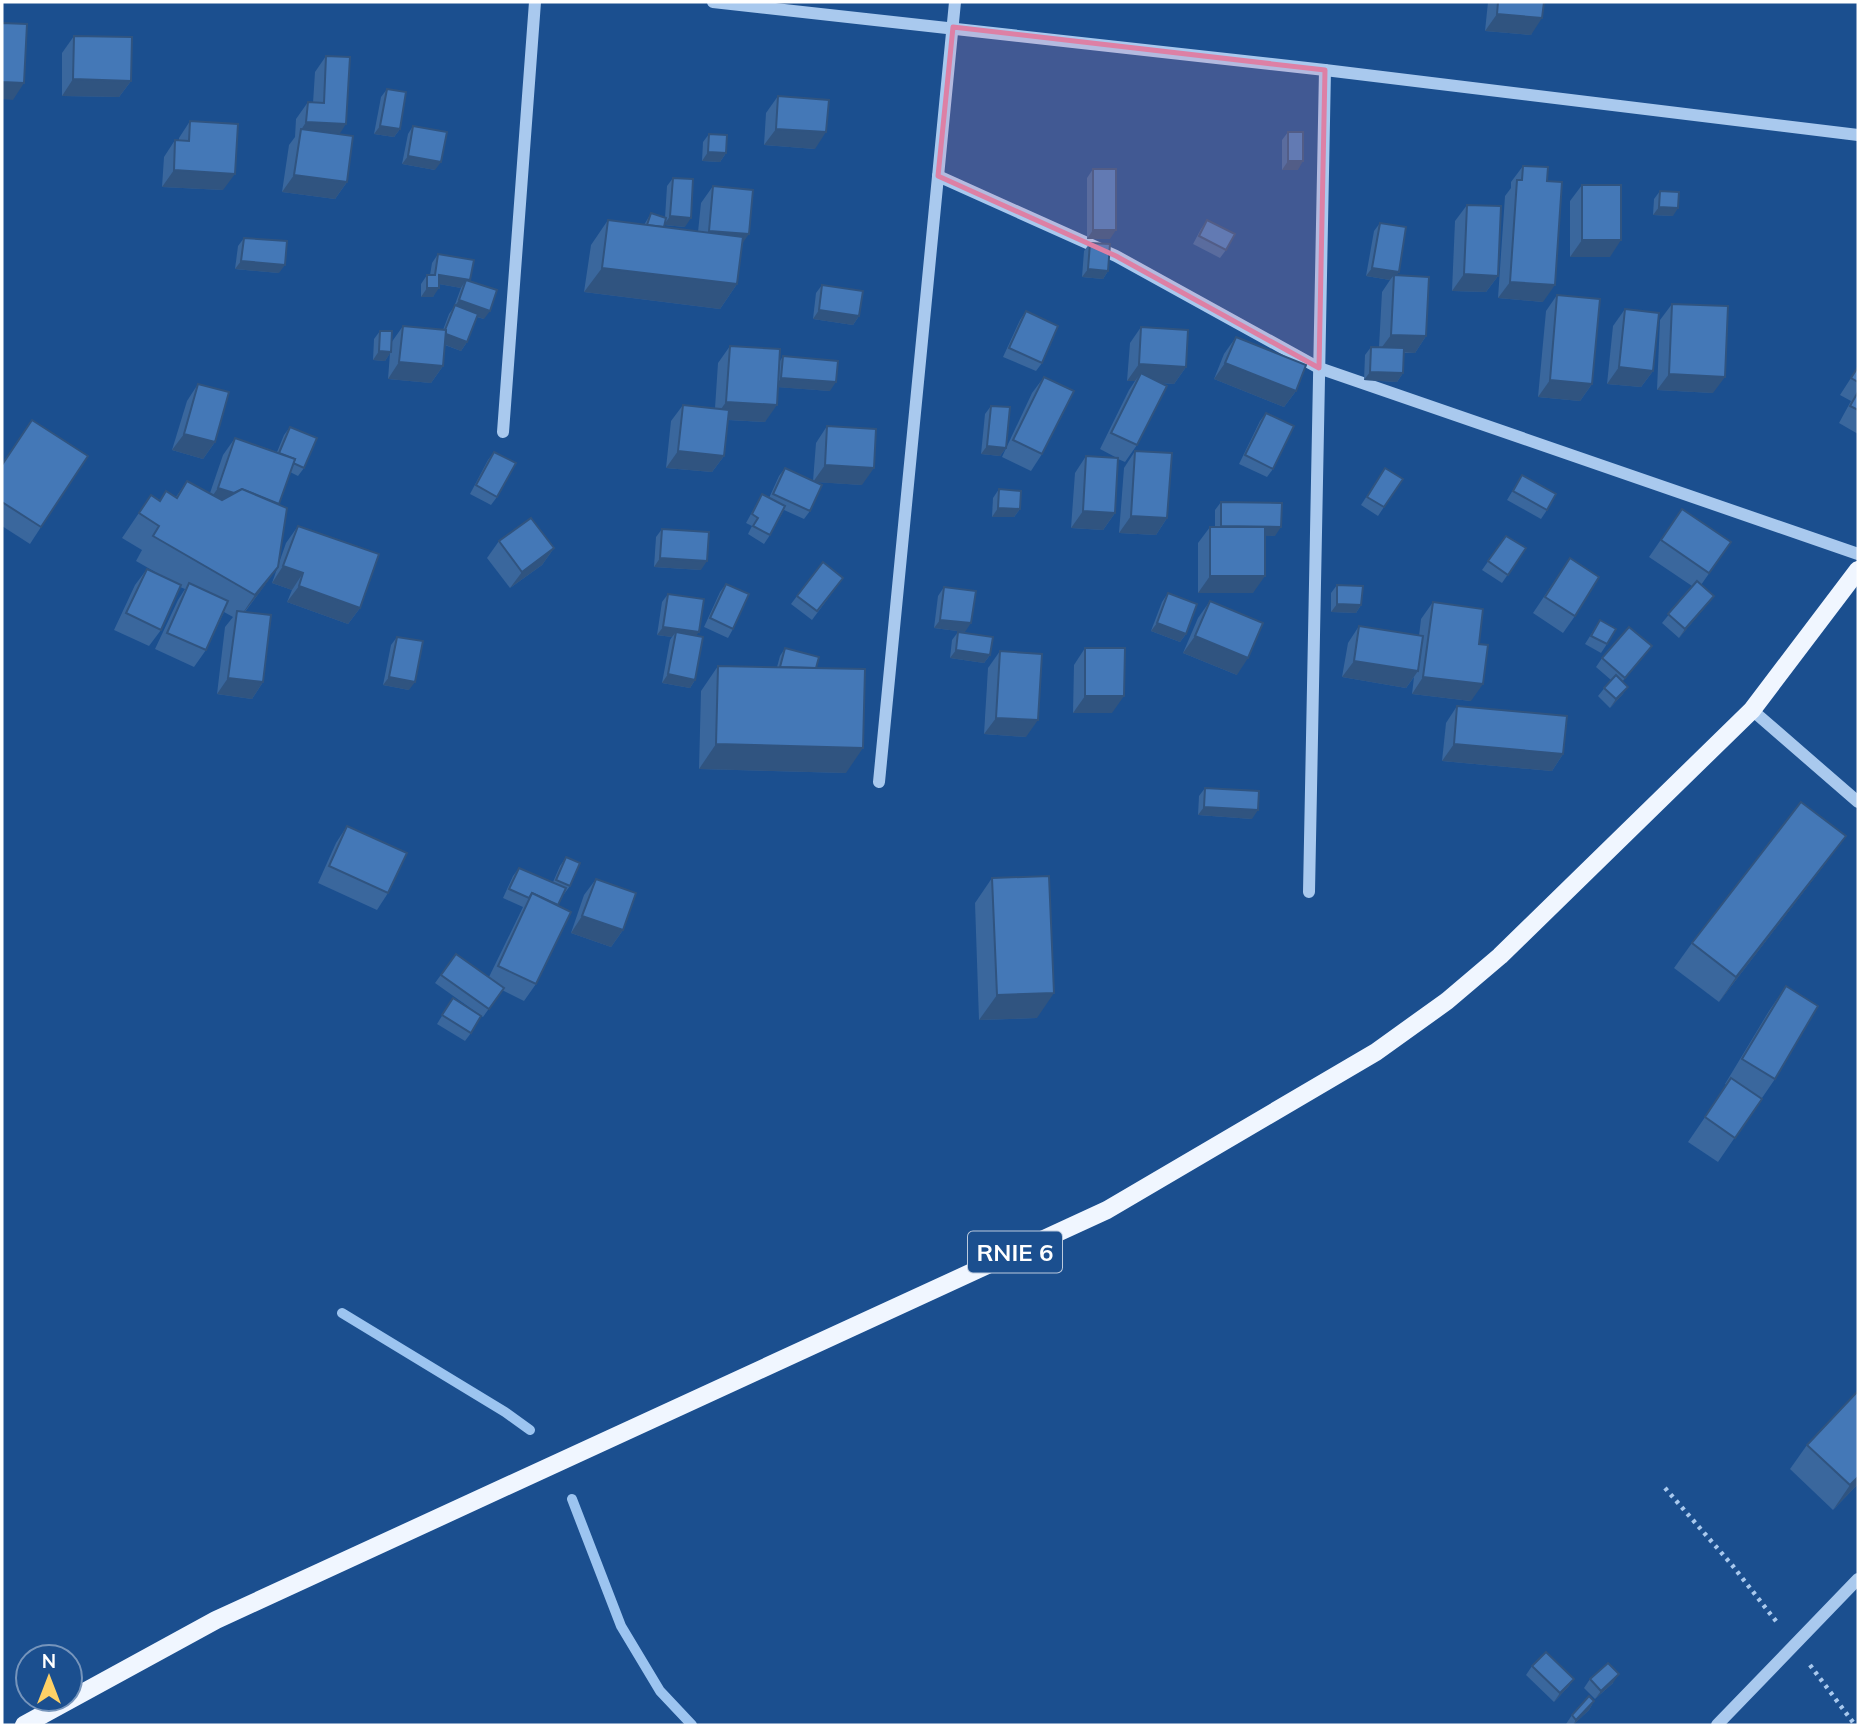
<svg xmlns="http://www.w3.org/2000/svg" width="1860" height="1727" font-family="Mulish,sans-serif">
	<rect width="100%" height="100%" fill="#1b4f8f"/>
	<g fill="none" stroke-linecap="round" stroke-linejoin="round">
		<g stroke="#9cc4f0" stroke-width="10">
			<polyline points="342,1313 505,1412 530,1430"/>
			<polyline points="572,1499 621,1626 660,1691 692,1725"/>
		</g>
		<g stroke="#a9c9ee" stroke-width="4.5" stroke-dasharray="3.5 5" stroke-linecap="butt">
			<polyline points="1665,1488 1732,1565 1779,1625"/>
			<polyline points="1810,1665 1855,1725"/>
		</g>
		<g stroke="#a9c9ee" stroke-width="12">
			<polyline points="713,2 1325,70 1858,135"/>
			<polyline points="938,176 1116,256 1319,368 1858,554"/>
			<polyline points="503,432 535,2"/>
			<polyline points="1752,710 1858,802"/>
			<polyline points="879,782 955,2"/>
			<polyline points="1309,892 1325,70"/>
			<polyline points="1717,1725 1858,1579"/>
		</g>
		<polyline stroke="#f0f6ff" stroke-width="18" points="24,1725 216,1620 1107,1210 1376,1052 1447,1001 1500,956 1752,710 1858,570"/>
	</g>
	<g fill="#3a679d">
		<polygon points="1488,2 1544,2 1531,35 1485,31"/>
		<polygon points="74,36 131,81 119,97 62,96 62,53"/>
		<polygon points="326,56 347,182 335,199 282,192 289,145 295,137 296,119 308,102 313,103 315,72"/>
		<polygon points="387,89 400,129 394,137 374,134 381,97"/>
		<polygon points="778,96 815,149 764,145 766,113"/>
		<polygon points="190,121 223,190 162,187 164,157 175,140 179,140 179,138"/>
		<polygon points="413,126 435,170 402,164 408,134"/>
		<polygon points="1288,132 1298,170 1282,170 1282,140"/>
		<polygon points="709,134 726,153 720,162 702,161 703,142"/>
		<polygon points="1523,166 1547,181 1543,302 1498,298 1505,196 1511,188 1511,182"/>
		<polygon points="1093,169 1110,239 1087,239 1087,178"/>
		<polygon points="673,178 685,227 664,225 664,227 698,232 701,203 713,186 742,244 737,284 720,309 584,292 591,245 608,220 644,225 651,213 665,218 667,186"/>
		<polygon points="1582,185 1610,257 1570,257 1570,201"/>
		<polygon points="1660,191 1673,216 1653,215 1654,199"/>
		<polygon points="1467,205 1498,276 1486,292 1452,291 1455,221"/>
		<polygon points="1207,220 1226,250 1220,258 1193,244 1201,229"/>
		<polygon points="1380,223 1399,272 1396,275 1426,336 1415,353 1404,353 1403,373 1397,382 1364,380 1365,355 1371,347 1379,347 1382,292 1390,280 1366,276 1374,231"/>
		<polygon points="244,238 279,273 235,269 238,246"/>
		<polygon points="1090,243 1108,271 1103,279 1082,277 1084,251"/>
		<polygon points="438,254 469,281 484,319 477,317 467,342 461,351 445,345 443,366 431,383 388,379 390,353 385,361 373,360 374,339 380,331 391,343 403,326 443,330 449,314 454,307 461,288 439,284 433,297 421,297 421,284 427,275 430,275 432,263"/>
		<polygon points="822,285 859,316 853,325 813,319 816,293"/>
		<polygon points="1557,295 1592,384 1580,401 1538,397 1546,311"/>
		<polygon points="1672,304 1713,393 1657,390 1660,320"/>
		<polygon points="1625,309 1653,371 1641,387 1607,384 1613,326"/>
		<polygon points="1026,311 1042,363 1036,371 1003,357 1020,320"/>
		<polygon points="1141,327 1186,367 1174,384 1160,383 1137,445 1125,462 1118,459 1115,513 1103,530 1071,528 1075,473 1086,456 1117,458 1100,449 1129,390 1135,381 1127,381 1130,343"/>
		<polygon points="1236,337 1296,391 1284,407 1214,379 1224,354"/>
		<polygon points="730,346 780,361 783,356 830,391 778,387 765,422 728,420 724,456 712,472 666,468 671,421 683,405 715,408 718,363"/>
		<polygon points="1858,367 1858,434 1839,423 1851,401 1840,395"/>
		<polygon points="1044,377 1042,454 1031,471 1002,457 1032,393"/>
		<polygon points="198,384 215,442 203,459 172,450 187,401"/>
		<polygon points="991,406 1006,448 1000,456 981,454 985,414"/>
		<polygon points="1266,413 1273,469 1267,477 1239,464 1260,421"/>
		<polygon points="32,420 41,527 30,544 2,526 2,464"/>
		<polygon points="827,426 862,485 817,482 810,511 804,519 784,510 770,535 764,544 748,534 752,526 746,523 757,503 762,494 769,498 779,476 785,468 813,481 816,443"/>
		<polygon points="290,427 304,468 298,476 290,472 279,504 278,567 245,612 263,682 252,699 217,694 225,627 233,617 224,612 206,650 194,667 155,649 178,600 185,589 180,587 161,630 149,646 114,630 135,585 147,569 157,573 136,561 142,550 122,538 151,495 160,500 166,491 176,497 187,481 210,493 223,455 235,438 277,452 284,435"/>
		<polygon points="1135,451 1167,518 1156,535 1119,533 1124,468"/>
		<polygon points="494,452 497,497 491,505 470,494 488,460"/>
		<polygon points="1385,468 1384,507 1378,516 1361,505"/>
		<polygon points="1522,475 1547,510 1541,519 1507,500"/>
		<polygon points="999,489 1020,509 1014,517 992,517 993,498"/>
		<polygon points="1221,502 1275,536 1265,535 1253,593 1198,593 1198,543 1210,527 1215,527 1215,510"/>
		<polygon points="1682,509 1731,542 1701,585 1714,596 1679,638 1662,623 1692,586 1649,557"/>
		<polygon points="298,526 360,608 348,624 287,602 292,590 272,583 286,543"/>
		<polygon points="662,529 701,570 654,567 656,537"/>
		<polygon points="1506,536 1526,548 1502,583 1482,570"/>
		<polygon points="499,541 554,548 542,565 510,588 487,558"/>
		<polygon points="1570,558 1575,616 1563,633 1533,613"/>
		<polygon points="843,578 812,620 791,604 797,596"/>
		<polygon points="726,584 733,629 728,638 704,627 720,592"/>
		<polygon points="1337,585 1361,605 1356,613 1331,612 1331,593"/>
		<polygon points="944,587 965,632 934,628 938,596"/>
		<polygon points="1168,593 1186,634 1180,642 1151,631 1162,602"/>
		<polygon points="668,594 696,636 695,680 690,688 662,683 670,640 672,637 657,635 662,602"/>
		<polygon points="1210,601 1237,675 1183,653 1198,618"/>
		<polygon points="1433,602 1471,701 1412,694 1414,677 1406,688 1342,677 1348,643 1359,626 1419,636 1421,619"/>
		<polygon points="1600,620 1607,644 1601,653 1585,644"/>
		<polygon points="958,632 990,655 984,663 950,658 952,640"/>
		<polygon points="397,637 409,690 383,685 391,645"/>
		<polygon points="1652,646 1622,682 1628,687 1622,695 1610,708 1598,696 1611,680 1596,667 1602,658"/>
		<polygon points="785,648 816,668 846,773 699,769 701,691 718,666 777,667 780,656"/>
		<polygon points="1085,648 1112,713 1073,713 1074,665"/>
		<polygon points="1000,651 1026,737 984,734 988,668"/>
		<polygon points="1457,706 1563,754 1552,771 1442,761 1446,723"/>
		<polygon points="1205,788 1252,819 1198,815 1199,796"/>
		<polygon points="347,826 388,893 377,910 318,883 336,843"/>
		<polygon points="566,857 570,886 564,894 563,894 558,905 536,984 524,1001 502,990 483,1017 435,983 456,954 489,977 523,907 503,898 513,876 519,868 553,882 560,866"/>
		<polygon points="1828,860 1719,1002 1674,968 1692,943"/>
		<polygon points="992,878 1037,1018 979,1020 975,903"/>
		<polygon points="596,879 623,930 611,947 571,933 584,895"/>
		<polygon points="1786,986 1775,1079 1718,1162 1688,1142 1727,1085 1725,1084 1769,1011"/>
		<polygon points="453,998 471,1033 465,1041 437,1024"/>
		<polygon points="1807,1445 1858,1484 1833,1510 1790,1469"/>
		<polygon points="1532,1666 1574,1679 1568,1687 1554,1702 1526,1675"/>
		<polygon points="1590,1679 1613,1683 1595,1699 1584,1688"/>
		<polygon points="1594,1701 1589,1710 1573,1725 1567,1725 1566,1724 1572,1715"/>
	</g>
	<g fill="#305480">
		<polygon points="1497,14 1542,18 1531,35 1485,31"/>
		<polygon points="73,79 131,81 119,97 62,96"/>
		<polygon points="2,82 24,83 13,100 2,99"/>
		<polygon points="306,122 346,124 335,141 301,130"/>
		<polygon points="380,126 400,129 394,137 374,134"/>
		<polygon points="776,129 826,132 815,149 764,145"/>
		<polygon points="708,152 726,153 720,162 702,161"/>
		<polygon points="408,156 441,162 435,170 402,164"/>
		<polygon points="1288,161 1303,161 1298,170 1282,170"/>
		<polygon points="174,170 235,174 223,190 162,187"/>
		<polygon points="294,175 347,182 335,199 282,192"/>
		<polygon points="1659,207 1678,208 1673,216 1653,215"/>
		<polygon points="670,216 691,218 685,227 664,225"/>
		<polygon points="1093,230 1116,230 1110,239 1087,239"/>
		<polygon points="709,231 749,234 737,251 697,247"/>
		<polygon points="1582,240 1621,240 1610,257 1570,257"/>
		<polygon points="241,261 285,265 279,273 235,269"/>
		<polygon points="602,268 737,284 720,309 584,292"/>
		<polygon points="1372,268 1399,272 1394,279 1394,275 1390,280 1366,276"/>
		<polygon points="1088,269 1108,271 1103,279 1082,277"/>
		<polygon points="1464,274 1498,276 1486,292 1452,291"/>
		<polygon points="439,275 470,280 464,288 466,280 461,288 433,283"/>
		<polygon points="1510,282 1555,285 1543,302 1498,298"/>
		<polygon points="427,288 439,288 433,297 421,297"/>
		<polygon points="459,300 490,311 484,319 453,309"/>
		<polygon points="819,310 859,316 853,325 813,319"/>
		<polygon points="444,333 467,342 461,351 438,342"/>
		<polygon points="1391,335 1426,336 1415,353 1379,351"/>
		<polygon points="379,351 391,352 385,361 373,360"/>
		<polygon points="399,362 443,366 431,383 388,379"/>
		<polygon points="1225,363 1296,391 1284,407 1214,379"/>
		<polygon points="1139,364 1186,367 1174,384 1137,381 1141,373 1135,381 1127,381"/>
		<polygon points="1619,367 1653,371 1641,387 1607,384"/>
		<polygon points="1370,372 1403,373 1397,382 1364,380"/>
		<polygon points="1669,374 1725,377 1713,393 1657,390"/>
		<polygon points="781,378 836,382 830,391 775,387"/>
		<polygon points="1550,380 1592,384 1580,401 1538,397"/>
		<polygon points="726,402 777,405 765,422 714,419"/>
		<polygon points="184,434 215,442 203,459 172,450"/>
		<polygon points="987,446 1006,448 1000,456 981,454"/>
		<polygon points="678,451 724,456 712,472 666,468"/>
		<polygon points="825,465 874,468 862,485 813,482"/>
		<polygon points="218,488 277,509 206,505"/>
		<polygon points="998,508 1020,509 1014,517 992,517"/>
		<polygon points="1083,511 1115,513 1103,530 1071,528"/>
		<polygon points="1131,516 1167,518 1156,535 1119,533"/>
		<polygon points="1221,526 1281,527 1275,536 1215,534"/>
		<polygon points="554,548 542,565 510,588 522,572"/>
		<polygon points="660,558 707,561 701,570 654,567"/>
		<polygon points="283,566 303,573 292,590 272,583"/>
		<polygon points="278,567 260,592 238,620 255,595"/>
		<polygon points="1210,576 1265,576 1253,593 1198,593"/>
		<polygon points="299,586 360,608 348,624 287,602"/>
		<polygon points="1714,596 1708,604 1679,638 1685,629"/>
		<polygon points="1337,604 1361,605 1356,613 1331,612"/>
		<polygon points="940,620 971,623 965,632 934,628"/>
		<polygon points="1157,623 1186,634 1180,642 1151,631"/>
		<polygon points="663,627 699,632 693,640 676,632 672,637 657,635"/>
		<polygon points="1195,636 1248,658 1237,675 1183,653"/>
		<polygon points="1652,646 1646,654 1619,686 1625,678"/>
		<polygon points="956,650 990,655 984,663 950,658"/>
		<polygon points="1354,661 1418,671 1406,688 1342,677"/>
		<polygon points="668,674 695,680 690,688 662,683"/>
		<polygon points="389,677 415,682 409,690 383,685"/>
		<polygon points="1423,677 1483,684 1471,701 1412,694"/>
		<polygon points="228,678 263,682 252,699 217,694"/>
		<polygon points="1628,687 1622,695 1610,708 1616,699"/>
		<polygon points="1085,696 1124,696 1112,713 1073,713"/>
		<polygon points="996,718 1038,720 1026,737 984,734"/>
		<polygon points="716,744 863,748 846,773 699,769"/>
		<polygon points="1454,744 1563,754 1552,771 1442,761"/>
		<polygon points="1204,807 1258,810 1252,819 1198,815"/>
		<polygon points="1846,836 1828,860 1719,1002 1736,977"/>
		<polygon points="582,916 623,930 611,947 571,933"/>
		<polygon points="1054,993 1037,1018 979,1020 997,995"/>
		<polygon points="1858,1477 1858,1484 1833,1510 1850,1485"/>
		<polygon points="1619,1674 1613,1683 1595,1699 1601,1691"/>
		<polygon points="1574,1679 1568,1687 1554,1702 1560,1693"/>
		<polygon points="1594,1701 1589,1710 1573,1725 1576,1720"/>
	</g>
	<g fill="#4478b7" stroke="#305480" stroke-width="2">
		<polygon points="1498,2 1544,2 1542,18 1497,14"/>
		<polygon points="2,23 27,24 24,83 2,82"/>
		<polygon points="74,36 132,37 131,81 73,79"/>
		<polygon points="326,56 350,57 346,124 306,122 308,102 324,103"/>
		<polygon points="387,89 406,92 400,129 380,126"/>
		<polygon points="778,96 829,100 826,132 776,129"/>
		<polygon points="190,121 238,124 235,174 174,170 175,140 189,141"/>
		<polygon points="413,126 447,132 441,162 408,156"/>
		<polygon points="301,129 353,136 347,182 294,175"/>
		<rect x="1288" y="132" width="15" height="29"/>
		<polygon points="709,134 727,135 726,153 708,152"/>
		<polygon points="1523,166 1548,167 1547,181 1562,182 1555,285 1510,282 1517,180 1522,180"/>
		<rect x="1093" y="169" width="23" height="61"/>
		<polygon points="673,178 693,179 691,218 670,216"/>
		<rect x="1582" y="185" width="39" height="55"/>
		<polygon points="713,186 753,190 749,234 709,231"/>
		<polygon points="1660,191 1679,192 1678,208 1659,207"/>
		<polygon points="1467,205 1501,206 1498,276 1464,274"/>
		<polygon points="651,213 666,218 664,227 647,225"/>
		<polygon points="608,220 743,237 737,284 602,268"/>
		<polygon points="1207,220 1235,234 1226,250 1199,236"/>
		<polygon points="1380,223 1406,227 1399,272 1372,268"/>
		<polygon points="244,238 287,241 285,265 241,261"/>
		<polygon points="1090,243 1110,244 1108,271 1088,269"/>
		<polygon points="438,254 474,260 470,280 439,275 439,288 427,288 427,275 435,275"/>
		<polygon points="1394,275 1429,277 1426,336 1391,335"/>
		<polygon points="466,280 497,290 490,311 459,300"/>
		<polygon points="822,285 863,291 859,316 819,310"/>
		<polygon points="1557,295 1600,299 1592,384 1550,380"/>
		<polygon points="1672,304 1728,306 1725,377 1669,374"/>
		<polygon points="455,305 478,314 467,342 446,334 446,330 445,330"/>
		<polygon points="1625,309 1659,313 1653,371 1619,367"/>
		<polygon points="1026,311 1058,326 1042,363 1009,348"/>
		<polygon points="403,326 446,330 443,366 399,362"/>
		<polygon points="1141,327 1188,330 1186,367 1139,364"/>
		<polygon points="380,331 392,331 391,352 379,351"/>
		<polygon points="1236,337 1306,365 1296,391 1225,363"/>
		<polygon points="730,346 780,349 777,405 726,402"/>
		<polygon points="1371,347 1404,348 1403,373 1370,372"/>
		<polygon points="783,356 838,361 836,382 781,378"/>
		<polygon points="1858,367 1858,382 1851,378"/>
		<polygon points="1141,373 1167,386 1137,445 1111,433"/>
		<polygon points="1044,377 1074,391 1042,454 1013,440"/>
		<polygon points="198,384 229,392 215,442 184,434"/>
		<polygon points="1858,392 1858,410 1850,406"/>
		<polygon points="683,405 729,410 724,456 678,451"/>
		<polygon points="991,406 1010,407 1006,448 987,446"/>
		<polygon points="1266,413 1294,426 1273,469 1245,455"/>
		<polygon points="32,420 88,456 41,527 2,502 2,465"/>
		<polygon points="827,426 876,429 874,468 825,465"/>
		<polygon points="290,427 317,438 304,468 293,463 295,459 279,453"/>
		<polygon points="235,438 295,459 279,504 242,489 234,493 218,488"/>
		<polygon points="1135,451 1172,453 1167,518 1131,516"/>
		<polygon points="494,452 516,463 497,497 476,485"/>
		<polygon points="1086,456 1118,458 1115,513 1083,511"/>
		<polygon points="785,468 822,485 810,511 773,494"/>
		<polygon points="1385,468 1403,479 1384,507 1367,497"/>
		<polygon points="1522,475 1556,494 1547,510 1513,491"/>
		<polygon points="187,481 222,500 242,489 287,508 278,567 255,595 153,536 159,526 139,513 151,495 160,501 166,491 177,498"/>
		<polygon points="999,489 1021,491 1020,509 998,508"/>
		<polygon points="762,494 785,506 770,535 753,526 758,518 752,514"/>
		<polygon points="1221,502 1282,503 1281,527 1221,526"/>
		<polygon points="1682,509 1731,542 1709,573 1661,540"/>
		<polygon points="531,518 554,548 522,572 499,541"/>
		<polygon points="298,526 379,554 360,608 299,586 303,573 283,566"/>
		<rect x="1210" y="527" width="55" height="49"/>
		<polygon points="662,529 709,532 707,561 660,558"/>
		<polygon points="1506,536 1526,548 1508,575 1488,561"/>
		<polygon points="1570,558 1599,577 1575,616 1545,597"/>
		<polygon points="823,562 843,578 817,611 797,596"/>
		<polygon points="147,569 181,585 161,630 126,613"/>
		<polygon points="1697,581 1714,596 1685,629 1668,614"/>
		<polygon points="189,583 228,601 206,650 167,633"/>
		<polygon points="726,584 749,594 733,629 710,618"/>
		<polygon points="1337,585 1363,586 1361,605 1337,604"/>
		<polygon points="944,587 976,591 971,623 940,620"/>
		<polygon points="1168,593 1197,604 1186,634 1157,623"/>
		<polygon points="668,594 704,599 699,632 663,627"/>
		<polygon points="1210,601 1263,623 1248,658 1195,636"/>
		<polygon points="1433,602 1483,609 1479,644 1488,645 1483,684 1423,677"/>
		<polygon points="237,611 271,615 263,682 228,678"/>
		<polygon points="1600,620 1616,629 1607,644 1591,636"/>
		<polygon points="1359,626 1423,636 1418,671 1354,661"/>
		<polygon points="1629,627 1652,646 1625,678 1602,658"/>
		<polygon points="676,632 703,637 695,680 668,674"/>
		<polygon points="958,632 993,637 990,655 956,650"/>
		<polygon points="397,637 423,641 415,682 389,677"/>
		<polygon points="785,648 819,657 816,668 780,667"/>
		<polygon points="1085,648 1125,648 1124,696 1085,696"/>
		<polygon points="1000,651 1042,654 1038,720 996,718"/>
		<polygon points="718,666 865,669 863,748 716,744"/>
		<polygon points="1616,675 1628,687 1616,699 1604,688"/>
		<polygon points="1457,706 1567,716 1563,754 1454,744"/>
		<polygon points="1205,788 1259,791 1258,810 1204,807"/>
		<polygon points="1801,802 1846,836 1736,977 1692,943"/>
		<polygon points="347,826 407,853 388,893 329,866"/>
		<polygon points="566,857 580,863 570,886 556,880"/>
		<polygon points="519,868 566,888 558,905 532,893 529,898 509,889"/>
		<polygon points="1049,876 1054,993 997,995 992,878"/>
		<polygon points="596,879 636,893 623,930 582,916"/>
		<polygon points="532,893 571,912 536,984 498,966"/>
		<polygon points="456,954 504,988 489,1009 441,975"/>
		<polygon points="1786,986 1818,1006 1775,1079 1742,1059"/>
		<polygon points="453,998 481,1016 471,1033 442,1015"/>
		<polygon points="1731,1078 1762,1099 1735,1138 1705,1117"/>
		<polygon points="1858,1391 1858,1477 1850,1485 1807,1445"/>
		<polygon points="1546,1652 1574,1679 1560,1693 1532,1666"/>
		<polygon points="1608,1663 1619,1674 1601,1691 1590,1679"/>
		<polygon points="1589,1696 1594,1701 1576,1720 1572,1715"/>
	</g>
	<path fill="#dd80a5" fill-opacity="0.2" stroke="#dd80a5" stroke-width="5" stroke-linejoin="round" d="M953,27L1325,70L1319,368L1116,256L938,176Z"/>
	<g text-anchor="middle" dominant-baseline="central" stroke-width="6" stroke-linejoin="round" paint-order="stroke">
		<rect fill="#1b4f8f" stroke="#bbcadd" stroke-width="2" x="968" y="1231.5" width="94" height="41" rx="5"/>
		<g font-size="24" font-weight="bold" fill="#fff">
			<text x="1015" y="1252">RNIE 6</text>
		</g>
	</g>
	<rect width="1860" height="1727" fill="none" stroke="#ffffff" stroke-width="7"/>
	<g transform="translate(49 1678)"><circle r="33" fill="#1b4f8f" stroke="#7695bc" stroke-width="2"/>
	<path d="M0-5L12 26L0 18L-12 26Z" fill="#ffd166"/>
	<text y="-10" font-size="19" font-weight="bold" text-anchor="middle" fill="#ffffff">N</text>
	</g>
</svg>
